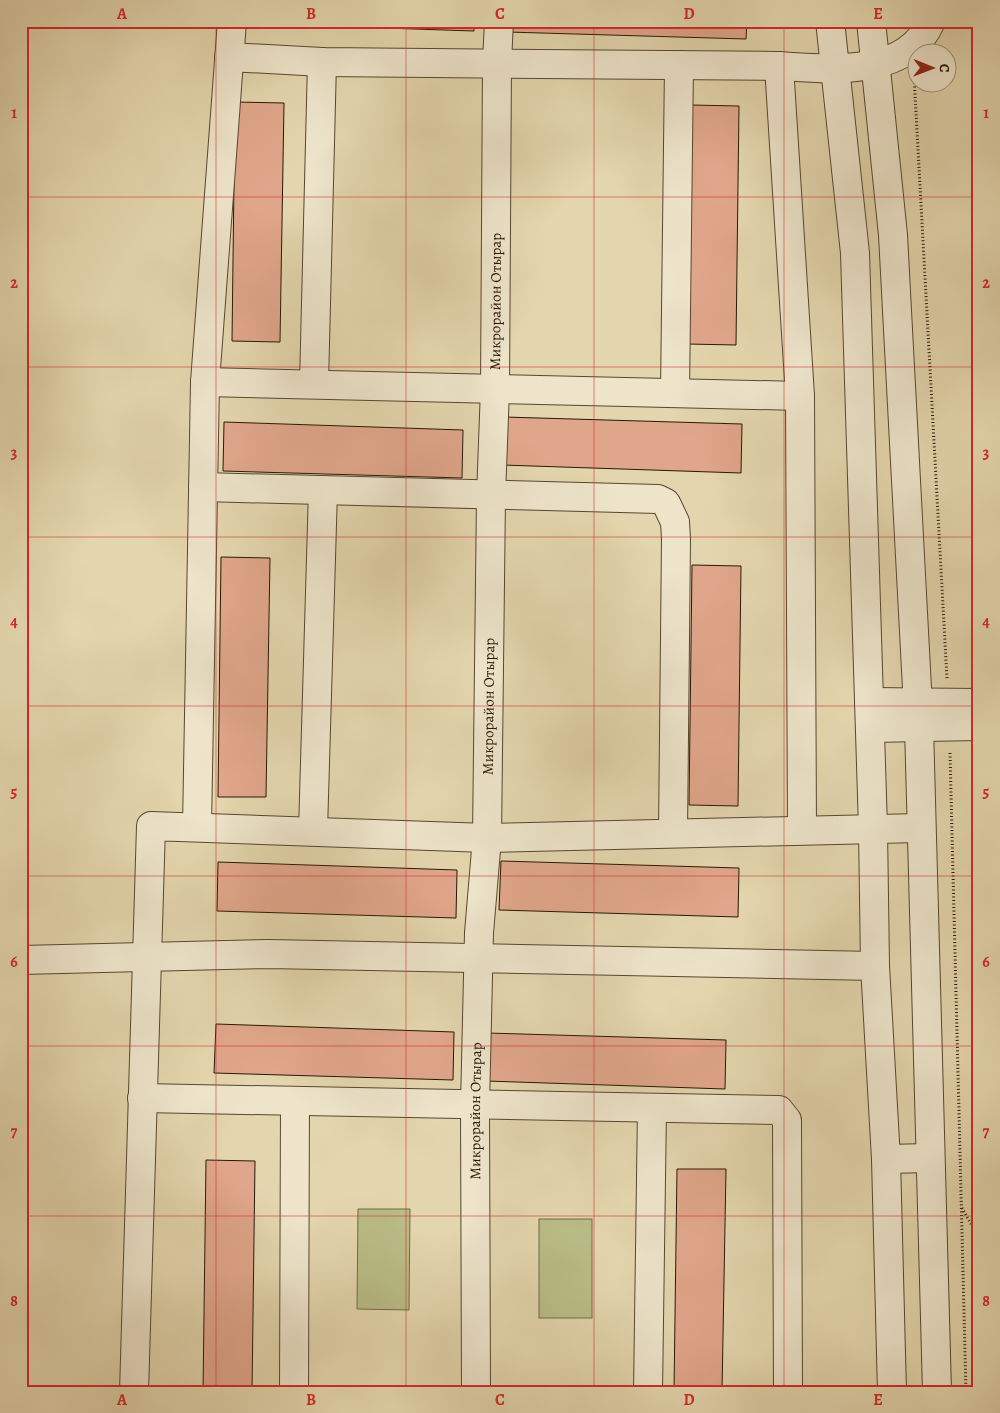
<svg xmlns="http://www.w3.org/2000/svg" width="1000" height="1413" font-family="Alegreya,serif">
	<rect width="100%" height="100%" fill="#e3d5ad"/>
	<filter id="stains"><feTurbulence type="fractalNoise" baseFrequency=".004" numOctaves="4"/><feColorMatrix values="0 0 0 0 .2 0 0 0 0 .09 0 0 0 0 .02 0 0 0 .5 -.17"/></filter>
	<radialGradient id="worn" r=".72"><stop offset=".6" stop-color="#630" stop-opacity="0"/><stop offset="1" stop-color="#630" stop-opacity=".3"/></radialGradient>
	<g fill="#b9bc86" stroke="#706a46">
		<polygon points="358,1209 410,1209 409,1310 357,1309"/>
		<rect x="539" y="1219" width="53" height="99"/>
	</g>
	<g fill="#e0a68b" stroke="#281806">
		<polygon points="235,21 474,21 474,31 235,23"/>
		<polygon points="508,21 747,21 746,39 507,32"/>
		<polygon points="235,102 284,103 280,342 232,341"/>
		<polygon points="691,105 739,106 736,345 687,344"/>
		<polygon points="504,417 742,424 741,473 502,465"/>
		<polygon points="224,422 463,430 462,478 223,471"/>
		<polygon points="221,557 270,558 266,797 218,797"/>
		<polygon points="692,565 741,566 738,806 689,805"/>
		<polygon points="501,861 739,868 738,917 499,910"/>
		<polygon points="218,862 457,870 456,918 217,911"/>
		<polygon points="216,1024 454,1032 453,1080 214,1073"/>
		<polygon points="487,1033 726,1040 725,1089 486,1081"/>
		<polygon points="206,1160 255,1161 252,1392 203,1392"/>
		<polygon points="677,1169 726,1169 722,1392 674,1392"/>
	</g>
	<g fill="none" stroke-linecap="round" stroke-linejoin="round">
		<defs>
			<g id="minor">
				<polyline points="830,21 855,253 873,828 875,966 886,1159 892,1392"/>
				<polyline points="871,21 893,235 919,726 937,1392"/>
				<path d="M229,57L322,62L779,66C829,69 907,78 931,21"/>
				<polyline points="779,66 800,396 802,830"/>
				<polyline points="205,382 800,396"/>
				<polyline points="314,384 322,62"/>
				<polyline points="675,393 679,65"/>
				<polyline points="203,487 658,499 666,503 675,522 676,539 673,833"/>
				<polyline points="869,702 979,703"/>
				<polyline points="870,728 979,726"/>
				<polyline points="197,827 205,382 232,21"/>
				<polyline points="313,831 323,490"/>
				<polyline points="21,960 268,954 875,966"/>
				<polyline points="142,1098 779,1110 787,1120 788,1392"/>
				<polyline points="886,1159 930,1158"/>
				<polyline points="134,1392 151,826 487,838 920,828"/>
				<polyline points="294,1392 295,1102"/>
				<path id="s1" d="M476,1392L475,1106L479,933L487,838L491,496L495,389L497,62L499,21"/>
				<polyline points="648,1392 652,1108"/>
			</g>
		</defs>
		<use href="#minor" stroke="#574730" stroke-width="30"/>
		<g stroke="#281806" stroke-width="3" stroke-dasharray="1 2.5" stroke-linecap="butt">
			<polyline points="914,76 947,679"/>
			<polyline points="950,753 966,1392"/>
			<polyline points="962,1208 979,1238"/>
		</g>
		<use href="#minor" stroke="#ede4ca" stroke-width="28"/>
	</g>
	<path fill="none" stroke="#d62828" stroke-width="1" stroke-opacity="0.55" d="M216,21V1392M406,21V1392M594,21V1392M784,21V1392M21,197H979M21,367H979M21,537H979M21,706H979M21,876H979M21,1046H979M21,1216H979"/>
	<g text-anchor="middle" dominant-baseline="central" stroke-width="4.5" stroke-linejoin="round" paint-order="stroke">
		<g font-size="15" fill="#281806" stroke="#ede4ca">
			<text stroke="none"><textPath href="#s1" startOffset="1091">Микрорайон Отырар</textPath></text>
			<text stroke="none"><textPath href="#s1" startOffset="686">Микрорайон Отырар</textPath></text>
			<text stroke="none"><textPath href="#s1" startOffset="281">Микрорайон Отырар</textPath></text>
		</g>
	</g>
	<rect width="1000" height="1413" fill="none" stroke="#e3d5ad" stroke-width="55"/>
	<g transform="translate(932 68) rotate(91)"><circle r="24" fill="#ede4ca" stroke="#9e927c"/>
	<path d="M0-4L9 19L0 12L-9 19Z" fill="#8f2418"/>
	<text y="-8" font-size="14" font-weight="bold" text-anchor="middle" fill="#281806">С</text>
	</g>
	<rect x="28" y="28" width="944" height="1358" fill="none" stroke="#d62828" stroke-width="2"/>
	<g font-size="16" text-anchor="middle" font-weight="bold" fill="#d62828">
		<text x="122" y="19">A</text>
		<text x="311" y="19">B</text>
		<text x="500" y="19">C</text>
		<text x="689" y="19">D</text>
		<text x="878" y="19">E</text>
		<text x="14" y="118">1</text>
		<text x="986" y="118">1</text>
		<text x="14" y="288">2</text>
		<text x="986" y="288">2</text>
		<text x="14" y="458">3</text>
		<text x="986" y="458">3</text>
		<text x="14" y="627">4</text>
		<text x="986" y="627">4</text>
		<text x="14" y="797">5</text>
		<text x="986" y="797">5</text>
		<text x="14" y="967">6</text>
		<text x="986" y="967">6</text>
		<text x="14" y="1137">7</text>
		<text x="986" y="1137">7</text>
		<text x="14" y="1306">8</text>
		<text x="986" y="1306">8</text>
		<text x="122" y="1405">A</text>
		<text x="311" y="1405">B</text>
		<text x="500" y="1405">C</text>
		<text x="689" y="1405">D</text>
		<text x="878" y="1405">E</text>
	</g>
	<rect width="100%" height="100%" filter="url(#stains)"/>
	<rect width="100%" height="100%" fill="url(#worn)"/>
</svg>
